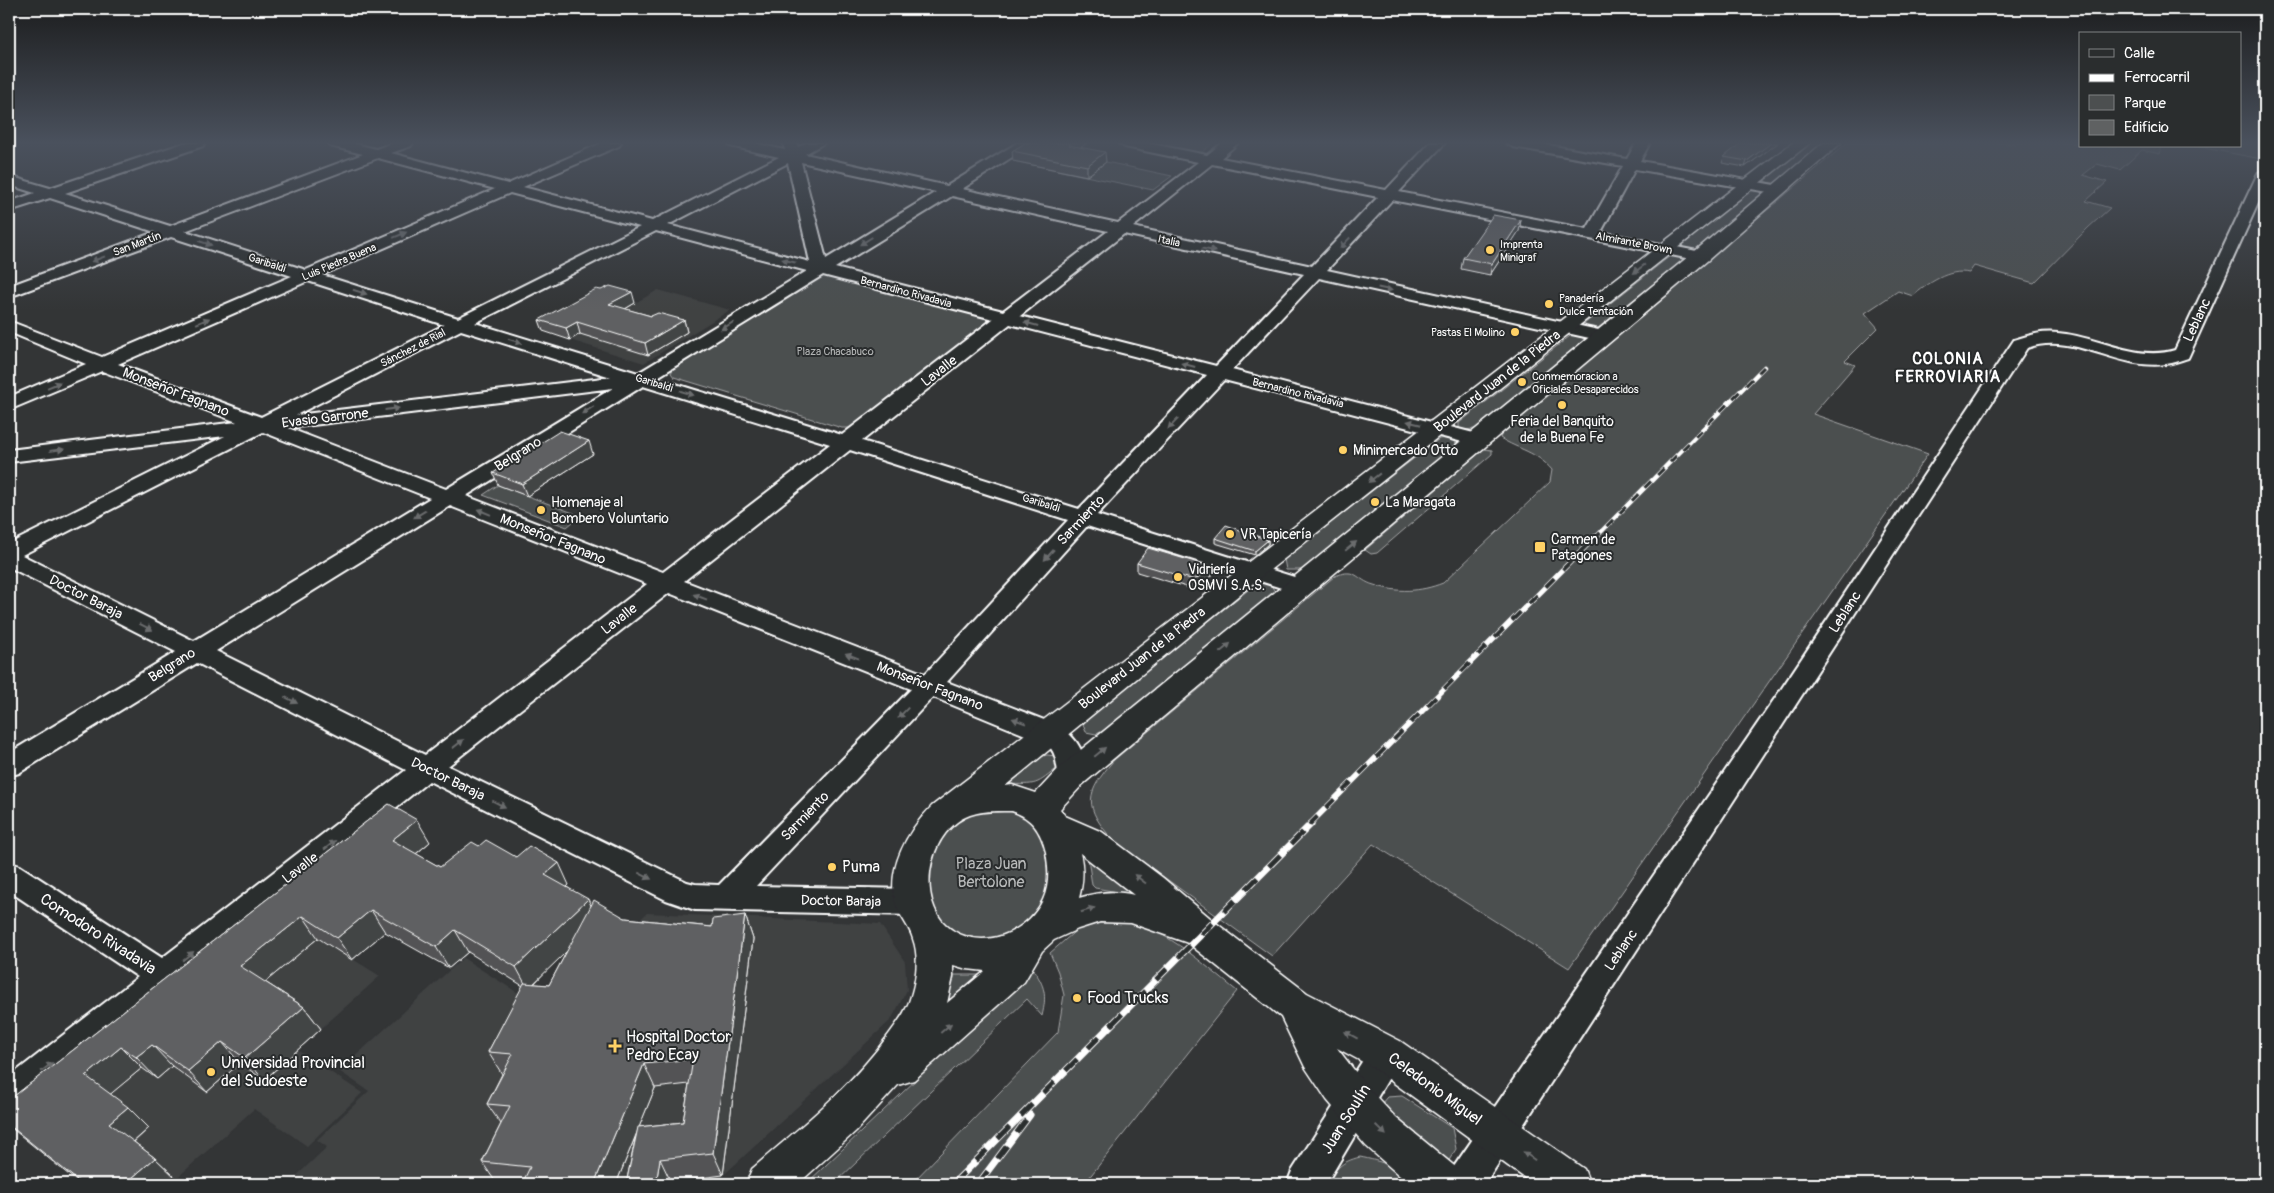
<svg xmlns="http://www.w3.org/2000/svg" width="2274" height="1193" font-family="Pangolin,sans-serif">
	<rect width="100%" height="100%" fill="#333536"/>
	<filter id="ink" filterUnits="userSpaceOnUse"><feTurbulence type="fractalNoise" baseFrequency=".02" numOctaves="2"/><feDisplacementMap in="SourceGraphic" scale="10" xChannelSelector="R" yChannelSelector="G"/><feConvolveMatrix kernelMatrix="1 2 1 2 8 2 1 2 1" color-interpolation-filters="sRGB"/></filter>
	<g filter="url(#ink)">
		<g fill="#404243">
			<polygon points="658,290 730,310 644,363 570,340"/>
			<polygon points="647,913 880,924 905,962 907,990 891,1020 714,1184 288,1184 327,1147 317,1140 369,1091 339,1071 463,958 529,1000 589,970"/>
			<polygon points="286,918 380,976 297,1050 362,1093 307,1146 254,1109 170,1184 80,1184 17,1133"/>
		</g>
		<g fill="#4c4f50" stroke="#a6a7a8">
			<polygon points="1152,143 1213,143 1202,152 1197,152"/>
			<polygon points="1811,143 1830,143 1776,184 1766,182 1765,179"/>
			<path d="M1847,143H2080V146H2162L2160,154L2142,150L2120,170L2097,164L2083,175L2107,182L2086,201L2110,208L2088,228L2034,283L1974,266L1969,273C1949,268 1927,284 1913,296L1898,291L1865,313L1878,328L1845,361L1855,365L1813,414L1928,454L1569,968L1373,844L1272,956L1113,840C1083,806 1085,794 1114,760L1335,576C1357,567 1356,580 1374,585C1398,593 1420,592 1443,583L1550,482L1552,470C1536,451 1519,450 1500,438L1502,433Z"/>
			<polygon points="2240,143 2265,143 2265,151 2261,159 2194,146 2240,146"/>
			<polygon points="1035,147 1172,176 1153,190 1013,161"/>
			<polygon points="1753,189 1766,193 1696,249 1687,249 1681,246"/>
			<polygon points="1670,256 1678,256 1683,260 1598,328 1585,327 1584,324"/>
			<polygon points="824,276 845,279 986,318 990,321 859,424 851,428 842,428 674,377 671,373 673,369 816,278"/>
			<polygon points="1575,335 1583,338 1584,340 1475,429 1462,430 1459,427 1459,423 1570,336"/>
			<polygon points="1446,438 1455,442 1455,446 1303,570 1286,570 1284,559 1439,439"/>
			<polygon points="1484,449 1492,450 1492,454 1377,553 1371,554 1365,550"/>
			<polygon points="498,485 576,514 573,522 567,527 483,495"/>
			<polygon points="1263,582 1270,583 1275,592 1106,730 1096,734 1086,732 1083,725 1086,718 1257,583"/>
			<path d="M1047,755L1056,756L1060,766C1035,786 1038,785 1006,784L1040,757Z"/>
			<path d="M990,810C1024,810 1042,820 1049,855C1051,866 1054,874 1050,884C1047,893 1044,909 1038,916C1034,920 1005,940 1000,941C984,943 954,937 943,925C917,894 925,838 961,818C969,813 981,812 990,810Z"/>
			<polygon points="1088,858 1135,895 1095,888 1092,885"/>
			<path d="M1113,919C1162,923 1200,962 1237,991L1084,1184H911L1058,1032L1064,995L1058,972L1050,953L1080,927Z"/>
			<path d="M1033,969C1045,986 1047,995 1042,1016L1027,999L834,1184H806Z"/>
			<polygon points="954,975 986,975 943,1015 952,977"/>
			<polygon points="1402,1096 1452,1128 1456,1149 1448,1162 1435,1166 1381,1104 1387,1097"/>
			<path d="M1360,1157C1380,1161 1402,1167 1413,1184H1327C1337,1167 1341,1162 1360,1157Z"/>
		</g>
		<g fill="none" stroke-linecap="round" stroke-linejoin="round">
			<defs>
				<g id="minor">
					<path d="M184,143H205L203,146L65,193L170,226L363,154L330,146L328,143H352L376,149L393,143H413L411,146L391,153L508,184L602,143H621L619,146L523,187L652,221L779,157L730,146L728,143H754L785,150L783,143H797L798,147L806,143H824L805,154L947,186L1017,143H1034L962,189L1118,223L1198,162L1125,147L1118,143H1147L1207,155L1222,143H1238L1221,158L1386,190L1430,143H1445L1399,192L1587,229L1623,166L1513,147L1506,143H1537L1627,159L1636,143H1650L1640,161L1780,186L1787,190L1780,194L1635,169L1601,232L1707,253L1709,256L1707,259L1701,261L1392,200L1327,270L1603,331L1609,332L1612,336L1609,340L1603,341L1319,278L1232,370L1485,436L1488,440L1485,444L1478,446L1224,380L1097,515L1307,581L1311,586L1307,591L1299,593L1291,591L1087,526L947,682L1057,725C1076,735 1093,761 1082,782L1072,785L1062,782C1054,768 1060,753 1045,743L933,697L756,886L913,889L924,893L928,902L924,911L913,915L695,910L666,900L429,781L21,1110L9,1115V1077L138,977L9,891V863L20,866L162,958L406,770L197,663L19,773L9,776V753L176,652L9,567V544L225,436L9,462V450L237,422L102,371L9,410V397L86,364L9,332V321L102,357L292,276L171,237L9,297V286L155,232L50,198L9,211V202L35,193L9,185V176L50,188ZM378,158L495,189L306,270L185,231ZM801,162L936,192L826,259ZM788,163L810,262L668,225ZM1212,164L1378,197L1312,266L1133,227ZM510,193L640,227L458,318L322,275ZM952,196L1108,231L1003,311L835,268ZM656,231L807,271L638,373L475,323ZM1124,234L1304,274L1216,366L1020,316ZM823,275L993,319L842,435L656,378ZM308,281L444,325L261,417L118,364ZM1010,324L1207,375L1079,509L862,441ZM461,330L611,377L296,415ZM643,386L830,444L663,572L466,496ZM613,388L446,489L288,428ZM263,432L430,498L194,641L22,555ZM850,450L1068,520L925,674L684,581ZM450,506L647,584L425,755L216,651ZM669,593L911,689L719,885L695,884L687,882L448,766Z"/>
					<path d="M2265,169V188L2188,358C2181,360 2174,363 2166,364C2118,371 2074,331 2027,348L1485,1184H1446L1451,1171L1780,691L2014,340C2029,335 2042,331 2058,333C2097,336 2136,362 2175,350L2258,173Z"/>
					<polygon points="1386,1038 1398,1043 1403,1054 1326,1184 1287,1184 1292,1171 1374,1043"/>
				</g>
				<path id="major" d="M1792,143H1810L1261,577L1005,786L1012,785L1036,793L1061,766L1694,252L1823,143H1841L1708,260L1083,784L1060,809L1065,816L1102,832L1163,878L1216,923L1307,993L1400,1041L1584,1169L1590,1184H1533L1372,1067L1337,1048L1368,1088L1396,1118L1458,1169L1464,1184H1409L1366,1146L1327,1100L1305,1067L1281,1017L1188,943L1131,923L1100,922L1078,929L1054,940L1042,951L1024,982L914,1080L898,1085L856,1131L798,1184H746L752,1169C799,1128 850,1088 887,1037C895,1026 904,1015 909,1002C916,983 920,958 913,939C910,927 900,917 896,905C885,870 908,830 932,806ZM1012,811C1032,818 1041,831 1046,852C1049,868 1050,885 1043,900C1025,938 971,954 942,921C917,890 931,829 970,815C983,810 999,811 1012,811ZM1080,853L1134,895C1115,890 1097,892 1079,898C1083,883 1084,869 1080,853ZM953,965L967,969L985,971L947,1003L953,977Z"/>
			</defs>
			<use href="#minor" stroke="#fff" stroke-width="4"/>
			<use href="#major" stroke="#fff" stroke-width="3"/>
			<use href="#minor" fill="#2a2d2e" fill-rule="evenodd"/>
			<use href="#major" fill="#2a2d2e" fill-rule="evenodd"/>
			<defs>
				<polyline id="rail-far2" points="1594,539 1764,367"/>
				<polyline id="rail-far1" points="1309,825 1595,537"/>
				<g id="rail">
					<polyline points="953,1184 1311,824"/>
					<polyline points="978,1184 1030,1115"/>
				</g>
			</defs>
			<use href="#rail-far2" stroke="#fff" stroke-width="4.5"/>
			<use href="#rail-far1" stroke="#fff" stroke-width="5.5"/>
			<use href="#rail" stroke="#fff" stroke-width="7"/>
			<use href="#rail-far2" stroke="#2a2d2e" stroke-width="3" stroke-dasharray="9" stroke-linecap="butt"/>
			<use href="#rail-far1" stroke="#2a2d2e" stroke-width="4" stroke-dasharray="12" stroke-linecap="butt"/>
			<use href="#rail" stroke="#2a2d2e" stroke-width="5" stroke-dasharray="16" stroke-linecap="butt"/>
		</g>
		<g fill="#525354" stroke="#fff" fill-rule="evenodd">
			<polygon points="1025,143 1087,143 1081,147 1106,162 1087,176 1013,161 1012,151"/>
			<polygon points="1741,143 1778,143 1745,167 1722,163 1724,157"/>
			<polygon points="1521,220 1519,231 1490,275 1461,269 1463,258"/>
			<polygon points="635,303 625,309 651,316 684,320 687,332 648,355 580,334 570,340 543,331 539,320"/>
			<polygon points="593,454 527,496 498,485 493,473"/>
			<polygon points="1215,538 1268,540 1268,544 1255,555 1215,543"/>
			<polygon points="1137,563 1212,576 1193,589 1137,572"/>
			<path d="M389,804L430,842L416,854L440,867L479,846L516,857L569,885L567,887L591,905L625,918L712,927L745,915L753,939L723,1175L671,1182V1184H626L636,1135L616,1184H497L482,1162L501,1124L487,1104L502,1074L488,1052L523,986L468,952L449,968L385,932L352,960L318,938L265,982L304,1007L321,1029L264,1080L240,1063L207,1092L172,1066L157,1079L142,1068L110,1094L149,1128L134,1142L155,1158L176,1178L170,1184H80L9,1126V1100ZM567,951L549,985L534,984L546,971ZM689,1084L683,1122L639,1127L655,1088Z"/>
		</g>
		<g fill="#424445" stroke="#fff">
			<polygon points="1071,143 1087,143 1069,155 1069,145"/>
			<polygon points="1771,143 1778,143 1745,167 1747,161"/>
			<polygon points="1105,152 1106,162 1087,176 1087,166"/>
			<polygon points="1521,220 1519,231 1490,275 1492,264"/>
			<polygon points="632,292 635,303 613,316 609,304"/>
			<polygon points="684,320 687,332 648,355 645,343"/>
			<polygon points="577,322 580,334 570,340 566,328"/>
			<polygon points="589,441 593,454 527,496 522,484"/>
			<polygon points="1268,540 1268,544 1255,555 1255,551"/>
			<polygon points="1212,567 1212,576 1193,589 1194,580"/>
			<polygon points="417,820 430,842 406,862 392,840"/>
			<polygon points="559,863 569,885 556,897 545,875"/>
			<polygon points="588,899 598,921 528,989 516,967"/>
			<polygon points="371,910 385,932 352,960 337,938"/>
			<polygon points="745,915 753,939 723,1175 713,1153"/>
			<polygon points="303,916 318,938 258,988 240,966"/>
			<polygon points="455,930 468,952 449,968 436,947"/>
			<polygon points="304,1007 321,1029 264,1080 245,1058"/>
			<polygon points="222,1042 240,1063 207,1092 188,1071"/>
			<polygon points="152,1045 172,1066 157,1079 136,1057"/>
			<polygon points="121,1047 142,1068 107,1097 86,1076"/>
			<polygon points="644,1064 655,1088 616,1184 594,1184"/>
			<polygon points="128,1107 149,1128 131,1144 109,1123"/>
			<polygon points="155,1158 176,1178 170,1184 125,1184"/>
			<polygon points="660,1159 671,1182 671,1184 656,1184"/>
		</g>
		<g fill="#5f6162" stroke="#fff">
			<polygon points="1025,143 1071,143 1069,145 1105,152 1087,166 1012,151"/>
			<polygon points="1741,143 1771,143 1747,161 1724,157"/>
			<polygon points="1493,215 1521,220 1492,264 1463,258"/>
			<polygon points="610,286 632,292 609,304 651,316 658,313 684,320 645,343 577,322 566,328 539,320 596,289 601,290"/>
			<polygon points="560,431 589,441 522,484 493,473"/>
			<polygon points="1226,525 1268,540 1255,551 1215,538"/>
			<polygon points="1148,548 1212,567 1194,580 1137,563"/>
			<polygon points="389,804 417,820 392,840 440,867 472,842 479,846 486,840 516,857 529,846 559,863 545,875 588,899 516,967 455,930 436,947 371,910 337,938 303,916 240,966 304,1007 245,1058 222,1042 188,1071 152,1045 136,1057 121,1047 86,1076 128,1107 109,1123 155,1158 125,1184 82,1184 9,1125 9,1100"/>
			<polygon points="594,900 625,918 712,927 713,919 745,915 713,1153 660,1159 656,1184 626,1184 638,1127 683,1122 693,1059 644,1064 594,1184 522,1184 530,1167 482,1162 510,1106 487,1104 513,1054 488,1052 524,983 549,985"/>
		</g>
		<defs><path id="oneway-solid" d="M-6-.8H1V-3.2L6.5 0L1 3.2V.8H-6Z" transform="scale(1.25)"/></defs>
		<g fill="#6a6c6d">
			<use href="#oneway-solid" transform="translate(400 235) rotate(-23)"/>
			<use href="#oneway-solid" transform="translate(866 241) rotate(148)"/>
			<use href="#oneway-solid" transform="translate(205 243) rotate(18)"/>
			<use href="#oneway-solid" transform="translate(1345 243) rotate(133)"/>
			<use href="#oneway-solid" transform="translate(1209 250) rotate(12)"/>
			<use href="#oneway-solid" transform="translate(98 259) rotate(159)"/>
			<use href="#oneway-solid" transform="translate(789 261) rotate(-166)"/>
			<use href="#oneway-solid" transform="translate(1639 269) rotate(142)"/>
			<use href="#oneway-solid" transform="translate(1385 289) rotate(12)"/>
			<use href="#oneway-solid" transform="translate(360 292) rotate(18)"/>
			<use href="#oneway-solid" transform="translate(203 321) rotate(-23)"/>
			<use href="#oneway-solid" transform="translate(1031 324) rotate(-165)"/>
			<use href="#oneway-solid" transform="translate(727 326) rotate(148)"/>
			<use href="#oneway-solid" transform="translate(515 341) rotate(17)"/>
			<use href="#oneway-solid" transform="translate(1188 365) rotate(-165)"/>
			<use href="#oneway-solid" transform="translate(54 385) rotate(-23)"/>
			<use href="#oneway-solid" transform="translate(687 393) rotate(17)"/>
			<use href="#oneway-solid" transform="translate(392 409) rotate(-7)"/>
			<use href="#oneway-solid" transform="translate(588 410) rotate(148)"/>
			<use href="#oneway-solid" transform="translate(1414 423) rotate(-166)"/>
			<use href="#oneway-solid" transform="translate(1173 424) rotate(134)"/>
			<use href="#oneway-solid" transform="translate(57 450) rotate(-7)"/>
			<use href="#oneway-solid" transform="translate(1374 478) rotate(142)"/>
			<use href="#oneway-solid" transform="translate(484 512) rotate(-158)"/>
			<use href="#oneway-solid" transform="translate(420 514) rotate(149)"/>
			<use href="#oneway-solid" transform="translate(1351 546) rotate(-39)"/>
			<use href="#oneway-solid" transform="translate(1049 555) rotate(132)"/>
			<use href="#oneway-solid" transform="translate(700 597) rotate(-159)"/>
			<use href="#oneway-solid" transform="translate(146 627) rotate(27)"/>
			<use href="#oneway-solid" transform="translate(1225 648) rotate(-40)"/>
			<use href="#oneway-solid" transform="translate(852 656) rotate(-159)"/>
			<use href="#oneway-solid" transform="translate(291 700) rotate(27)"/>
			<use href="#oneway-solid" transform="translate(903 713) rotate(134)"/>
			<use href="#oneway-solid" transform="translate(1019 721) rotate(-159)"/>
			<use href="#oneway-solid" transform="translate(458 744) rotate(-38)"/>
			<use href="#oneway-solid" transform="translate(1100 752) rotate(-40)"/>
			<use href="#oneway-solid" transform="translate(499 804) rotate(26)"/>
			<use href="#oneway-solid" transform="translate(330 845) rotate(-38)"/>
			<use href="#oneway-solid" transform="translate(645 876) rotate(26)"/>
			<use href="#oneway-solid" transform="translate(1140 879) rotate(-143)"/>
			<use href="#oneway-solid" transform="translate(1088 910) rotate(-17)"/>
			<use href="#oneway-solid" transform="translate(188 956) rotate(-38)"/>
			<use href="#oneway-solid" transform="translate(946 1028) rotate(-41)"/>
			<use href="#oneway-solid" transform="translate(1351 1035) rotate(-152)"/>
			<use href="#oneway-solid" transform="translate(47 1067) rotate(-38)"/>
			<use href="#oneway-solid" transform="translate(1381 1130) rotate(44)"/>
			<use href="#oneway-solid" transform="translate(1529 1156) rotate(-145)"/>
		</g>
	</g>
	<linearGradient id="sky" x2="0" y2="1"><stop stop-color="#1c1d1e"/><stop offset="0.46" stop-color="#4a515d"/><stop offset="1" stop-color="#4a515d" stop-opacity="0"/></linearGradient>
	<rect width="2274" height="310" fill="url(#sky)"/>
	<g fill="#ffd166" stroke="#2a2d2e" stroke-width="2">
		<circle cx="1490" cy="250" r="5"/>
		<circle cx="1549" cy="304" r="5"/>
		<circle cx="1515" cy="332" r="5"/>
		<circle cx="1522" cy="382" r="5"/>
		<circle cx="1562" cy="405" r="5"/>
		<circle cx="1343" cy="450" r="5"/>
		<circle cx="1375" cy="502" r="5"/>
		<circle cx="541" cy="510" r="5"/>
		<circle cx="1230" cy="534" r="5"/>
		<rect x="1534" y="541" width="12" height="12" rx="2.5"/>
		<circle cx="1178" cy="577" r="5"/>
		<circle cx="832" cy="867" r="5"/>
		<circle cx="1077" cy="998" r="5"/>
		<path d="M612.5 1038.5h5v5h5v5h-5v5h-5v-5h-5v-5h5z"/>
		<circle cx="211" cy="1072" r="5"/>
	</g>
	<g text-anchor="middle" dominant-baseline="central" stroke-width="4" stroke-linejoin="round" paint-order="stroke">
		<g font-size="11" fill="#fff" stroke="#2a2d2e">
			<text transform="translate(1169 241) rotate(12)">Italia</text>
			<text transform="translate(1634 243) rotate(11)">Almirante Brown</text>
			<text transform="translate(137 244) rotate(-21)">San Martín</text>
			<text transform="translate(339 262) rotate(-23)">Luis Piedra Buena</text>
			<text transform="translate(267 263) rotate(18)">Garibaldi</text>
			<text transform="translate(906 292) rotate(15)">Bernardino Rivadavia</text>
			<text transform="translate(413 348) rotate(-27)">Sánchez de Rial</text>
			<text transform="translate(654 383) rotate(17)">Garibaldi</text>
			<text transform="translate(1298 393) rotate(14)">Bernardino Rivadavia</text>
			<text transform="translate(1041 503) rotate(17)">Garibaldi</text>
		</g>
		<g font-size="11" fill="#fff" stroke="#2a2d2e" text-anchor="start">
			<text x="1500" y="244">Imprenta<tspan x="1500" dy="13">Minigraf</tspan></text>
			<text x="1559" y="298">Panadería<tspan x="1559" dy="13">Dulce Tentación</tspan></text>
			<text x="1505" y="332" text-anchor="end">Pastas El Molino</text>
			<text x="1532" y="376">Conmemoracion a<tspan x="1532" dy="13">Oficiales Desaparecidos</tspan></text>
		</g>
		<g font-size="11" fill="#b7b9b9" stroke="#2a2d2e">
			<text x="835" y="351">Plaza Chacabuco</text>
		</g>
		<g font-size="14" fill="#fff" stroke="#2a2d2e">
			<text transform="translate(2197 320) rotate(-65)">Leblanc</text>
			<text transform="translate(939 371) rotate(-38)">Lavalle</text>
			<text transform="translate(1497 381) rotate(-38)">Boulevard Juan de la Piedra</text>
			<text transform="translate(176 392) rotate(21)">Monseñor Fagnano</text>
			<text transform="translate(325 418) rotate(-7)">Evasio Garrone</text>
			<text transform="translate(518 454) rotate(-32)">Belgrano</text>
			<text transform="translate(1081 520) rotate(-47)">Sarmiento</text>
			<text transform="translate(553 539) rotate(22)">Monseñor Fagnano</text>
			<text transform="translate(86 597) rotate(27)">Doctor Baraja</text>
			<text transform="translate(1845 612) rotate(-57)">Leblanc</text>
			<text transform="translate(619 619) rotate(-38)">Lavalle</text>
			<text transform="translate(1142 658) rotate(-38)">Boulevard Juan de la Piedra</text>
			<text transform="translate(172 665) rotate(-32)">Belgrano</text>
			<text transform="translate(930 686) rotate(21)">Monseñor Fagnano</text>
			<text transform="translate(448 779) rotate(26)">Doctor Baraja</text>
			<text transform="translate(805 816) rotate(-46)">Sarmiento</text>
			<text transform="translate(300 868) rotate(-38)">Lavalle</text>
			<text transform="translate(841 901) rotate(1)">Doctor Baraja</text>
			<text transform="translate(1621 950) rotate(-56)">Leblanc</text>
		</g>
		<g font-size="14" fill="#fff" stroke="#2a2d2e" text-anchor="start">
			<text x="1562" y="421" text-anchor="middle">Feria del Banquito<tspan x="1562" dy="16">de la Buena Fe</tspan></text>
			<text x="1353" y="450">Minimercado Otto</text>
			<text x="551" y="502">Homenaje al<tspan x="551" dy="16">Bombero Voluntario</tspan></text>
			<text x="1385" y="502">La Maragata</text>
			<text x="1240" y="534">VR Tapicería</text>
			<text x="1551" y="539">Carmen de<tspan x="1551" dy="16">Patagones</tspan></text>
			<text x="1188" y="569">Vidriería<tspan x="1188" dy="16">OSMVI S.A.S.</tspan></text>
		</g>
		<g font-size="16" font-weight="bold" letter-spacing="1" fill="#fff" stroke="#2a2d2e">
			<text x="1948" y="359">COLONIA<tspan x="1948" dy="18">FERROVIARIA</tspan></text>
		</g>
		<g font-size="16" fill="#b7b9b9" stroke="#2a2d2e">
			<text x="991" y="864">Plaza Juan<tspan x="991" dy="18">Bertolone</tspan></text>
		</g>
		<g font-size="16" fill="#fff" stroke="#2a2d2e" text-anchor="start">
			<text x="842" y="867">Puma</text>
			<text x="1087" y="998">Food Trucks</text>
			<text x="626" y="1037">Hospital Doctor<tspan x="626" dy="18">Pedro Ecay</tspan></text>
			<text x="221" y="1063">Universidad Provincial<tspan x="221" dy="18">del Sudoeste</tspan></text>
		</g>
		<g font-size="16" fill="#fff" stroke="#2a2d2e">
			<text transform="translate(98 934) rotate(33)">Comodoro Rivadavia</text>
			<text transform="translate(1435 1089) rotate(36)">Celedonio Miguel</text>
			<text transform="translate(1346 1119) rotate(-58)">Juan Soulín</text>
		</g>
	</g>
	<rect width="2274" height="1193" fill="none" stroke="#2a2d2e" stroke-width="30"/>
	<rect x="15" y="15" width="2244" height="1163" fill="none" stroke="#fff" stroke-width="2" filter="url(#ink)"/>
	<rect x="2079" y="32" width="162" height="115" fill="#2a2d2e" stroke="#7f8182"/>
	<rect x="2089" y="49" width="25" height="8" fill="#2a2d2e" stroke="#7f8182"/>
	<text x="2124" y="58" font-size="15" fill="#ffffff">Calle</text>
	<rect x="2089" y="74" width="25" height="8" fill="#ffffff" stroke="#7f8182"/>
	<text x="2124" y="82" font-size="15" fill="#ffffff">Ferrocarril</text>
	<rect x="2089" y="95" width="25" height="15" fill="#4c4f50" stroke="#7f8182"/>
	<text x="2124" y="108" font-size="15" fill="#ffffff">Parque</text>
	<rect x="2089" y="120" width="25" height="15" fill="#5f6162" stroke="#7f8182"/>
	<text x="2124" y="132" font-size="15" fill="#ffffff">Edificio</text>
</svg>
